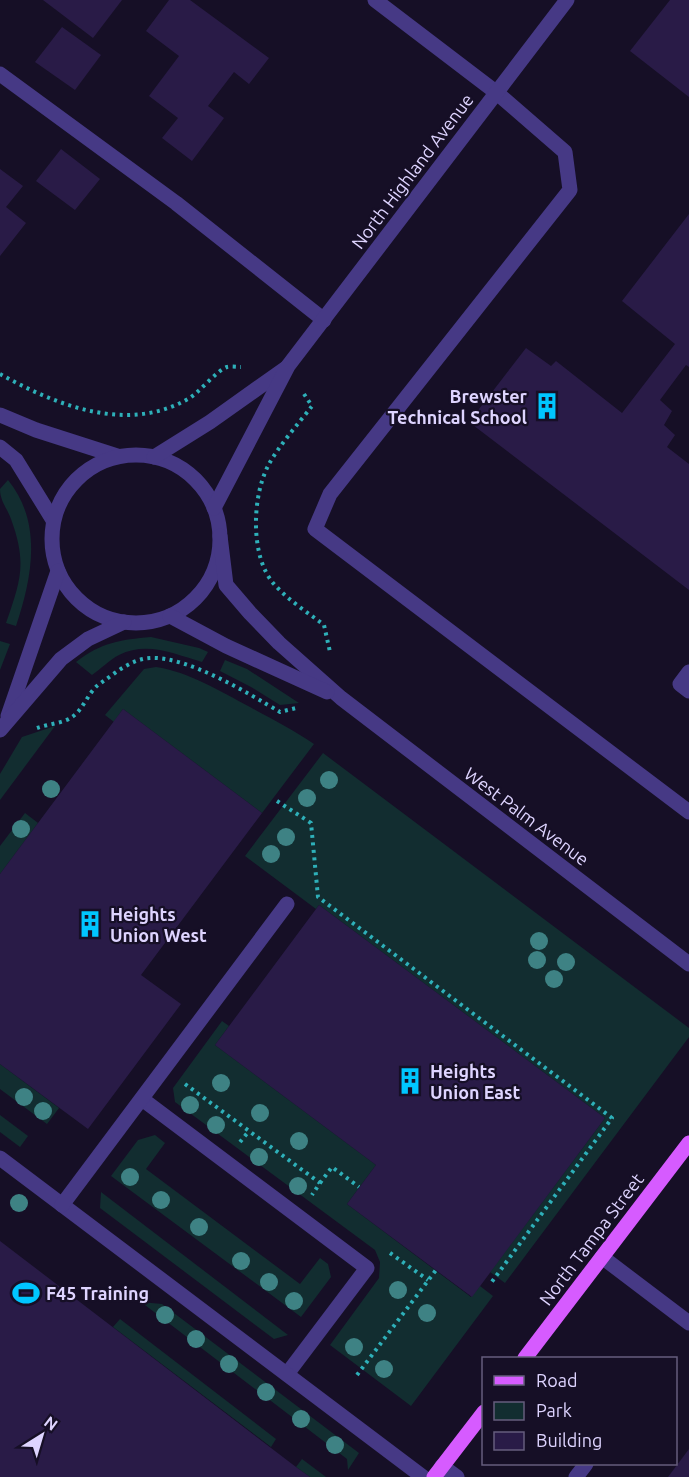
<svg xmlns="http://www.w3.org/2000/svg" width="689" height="1477" font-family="Ubuntu,sans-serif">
	<rect width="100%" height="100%" fill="#160f26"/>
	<g fill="#122d30">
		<path d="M8,480C43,523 32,578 16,626L6,623C21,580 27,563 11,519C7,508 0,501 0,489Z"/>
		<path d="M151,637L199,648L208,652L202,662C174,654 147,641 119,655C109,660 101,669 92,675L76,662C102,642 120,640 151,637Z"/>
		<polygon points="0,641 10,644 0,670"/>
		<polygon points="225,660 247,669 299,703 280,705 251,687 220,671"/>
		<path d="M156,667C189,672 220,691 250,707C272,719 294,730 314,744L262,813L123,709L114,722L105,715L144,669Z"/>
		<polygon points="55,726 0,800 0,774 22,737"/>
		<polygon points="323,753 689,1028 689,1037 505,1283 490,1272 605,1118 319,905 316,909 245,856"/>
		<polygon points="25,813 38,823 0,874 0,846"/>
		<polygon points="222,1021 229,1026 215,1045 376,1165 347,1204 471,1297 480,1286 493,1296 411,1406 330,1345 379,1278 380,1262 375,1250 175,1102 173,1088"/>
		<polygon points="0,1064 59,1108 47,1124 0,1089"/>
		<polygon points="0,1115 28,1136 20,1147 0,1132"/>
		<polygon points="155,1135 165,1143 146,1169 300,1284 320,1258 328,1264 331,1277 301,1317 111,1176 138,1140"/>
		<polygon points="101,1192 288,1335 274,1339 100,1208"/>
		<polygon points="141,1302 162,1304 359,1453 348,1470 347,1459"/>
		<polygon points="120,1319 276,1439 271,1447 113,1327"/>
		<polygon points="302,1459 326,1477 310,1477 296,1467"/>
	</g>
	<g fill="#291b47">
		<polygon points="43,0 122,0 93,38"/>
		<polygon points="169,0 190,0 269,58 249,84 234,72 208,106 224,118 192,161 162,138 178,118 149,96 179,56 146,31"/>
		<polygon points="670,0 689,0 689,97 630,51"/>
		<polygon points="62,27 101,55 75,90 35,62"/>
		<polygon points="61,149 100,179 75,210 36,181"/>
		<polygon points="0,169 23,186 6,207 26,223 0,256"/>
		<polygon points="689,214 689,367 686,365 660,400 672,411 664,425 675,435 667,447 689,464 689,590 469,422 526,348 551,366 556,361 622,413 675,344 622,301"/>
		<polygon points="123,709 262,813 141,975 181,1004 88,1129 0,1064 0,874"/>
		<polygon points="319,905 605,1118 472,1297 347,1204 376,1165 215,1045"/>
		<polygon points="0,1241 296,1467 310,1477 0,1477"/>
		<polygon points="689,1449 689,1477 668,1477"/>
	</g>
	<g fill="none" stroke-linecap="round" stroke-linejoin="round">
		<g stroke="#2eb0b9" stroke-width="4" stroke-dasharray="3 4.5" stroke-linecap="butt">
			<path d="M0,374C56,405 126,434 188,399C199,393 216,371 227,367C230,366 237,367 241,367"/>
			<path d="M304,394L312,406C299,423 277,448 268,466C252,497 250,557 274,584C288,600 307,612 324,625L330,652"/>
			<path d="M37,728C48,724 64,723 72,717C83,710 88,693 98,685C114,674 131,659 150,658C187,656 248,693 280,712L296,708"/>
			<polyline points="277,801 311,823 318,897 612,1118 491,1283"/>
			<polyline points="185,1084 320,1183 312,1195"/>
			<polyline points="240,1142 249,1131"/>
			<polyline points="320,1183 332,1167 359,1187"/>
			<polyline points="390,1253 428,1280"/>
			<polyline points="357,1375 436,1270"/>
		</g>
		<g stroke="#463985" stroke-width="15">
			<polyline points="375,0 497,93 565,152 570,190 330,494 315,529 689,812"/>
			<polyline points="0,74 176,203 324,320"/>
			<polyline points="0,415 36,430 117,456"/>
			<polyline points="0,447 16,460 53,520"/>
			<circle cx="136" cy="539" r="84"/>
			<polyline points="154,457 210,422 286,368"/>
			<polyline points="214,508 288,366 567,0"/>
			<polyline points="220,536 226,585 250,613 279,643 341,698 689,964"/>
			<polyline points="170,616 226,646 327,692"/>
			<polyline points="689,672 680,684 689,691"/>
			<polyline points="8,716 58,571"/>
			<polyline points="0,730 61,659 88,639 124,622"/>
			<polyline points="142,1099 367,1268 287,1374"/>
			<polyline points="0,1158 423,1477"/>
			<polyline points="62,1205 287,904"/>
			<polyline points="602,1257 689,1323"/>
			<polyline points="442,1466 457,1477"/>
			<polyline points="576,1477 586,1464"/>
		</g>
		<g stroke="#d65bff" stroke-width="15">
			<polyline points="525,1358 689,1143"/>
			<polyline points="434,1477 484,1412"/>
		</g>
	</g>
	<g fill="#3e8284">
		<circle cx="329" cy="780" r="9"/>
		<circle cx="51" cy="789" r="9"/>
		<circle cx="307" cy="798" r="9"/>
		<circle cx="21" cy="829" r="9"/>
		<circle cx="286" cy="837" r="9"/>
		<circle cx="271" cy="854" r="9"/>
		<circle cx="539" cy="941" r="9"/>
		<circle cx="537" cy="960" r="9"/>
		<circle cx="566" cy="962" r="9"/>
		<circle cx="554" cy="979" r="9"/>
		<circle cx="221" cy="1083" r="9"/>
		<circle cx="24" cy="1097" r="9"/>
		<circle cx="190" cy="1105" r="9"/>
		<circle cx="43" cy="1111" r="9"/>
		<circle cx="260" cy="1113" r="9"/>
		<circle cx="216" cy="1125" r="9"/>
		<circle cx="299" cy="1141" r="9"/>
		<circle cx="259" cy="1157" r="9"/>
		<circle cx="130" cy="1177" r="9"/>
		<circle cx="298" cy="1186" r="9"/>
		<circle cx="161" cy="1200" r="9"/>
		<circle cx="19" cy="1203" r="9"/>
		<circle cx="199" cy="1227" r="9"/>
		<circle cx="241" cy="1261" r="9"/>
		<circle cx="269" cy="1282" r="9"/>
		<circle cx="398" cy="1290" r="9"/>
		<circle cx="294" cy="1301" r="9"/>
		<circle cx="427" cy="1313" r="9"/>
		<circle cx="165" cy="1315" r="9"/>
		<circle cx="196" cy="1339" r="9"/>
		<circle cx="354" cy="1347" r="9"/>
		<circle cx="229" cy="1364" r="9"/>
		<circle cx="384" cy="1369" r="9"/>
		<circle cx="266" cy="1392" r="9"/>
		<circle cx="301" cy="1419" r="9"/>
		<circle cx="335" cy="1445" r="9"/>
	</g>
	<defs>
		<symbol id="building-bare" viewBox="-9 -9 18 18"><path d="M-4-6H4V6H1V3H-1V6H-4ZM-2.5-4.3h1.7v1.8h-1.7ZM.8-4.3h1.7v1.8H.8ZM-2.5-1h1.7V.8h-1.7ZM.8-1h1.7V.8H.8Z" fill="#00c6ff" stroke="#160f26" stroke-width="2.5" paint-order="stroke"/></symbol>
		<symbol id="stadium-bare" viewBox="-9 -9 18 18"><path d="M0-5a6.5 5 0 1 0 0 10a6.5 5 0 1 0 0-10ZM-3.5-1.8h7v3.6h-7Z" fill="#00c6ff" stroke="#160f26" stroke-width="2.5" paint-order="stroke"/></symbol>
	</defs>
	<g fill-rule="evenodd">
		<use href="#building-bare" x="528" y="387" width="38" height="38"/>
		<use href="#building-bare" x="71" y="905" width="38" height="38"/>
		<use href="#building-bare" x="391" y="1062" width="38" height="38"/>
		<use href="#stadium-bare" x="7" y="1274" width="38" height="38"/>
	</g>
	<g text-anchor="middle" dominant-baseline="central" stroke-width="4.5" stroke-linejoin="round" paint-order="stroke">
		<g font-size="18" fill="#ded4ff" stroke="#160f26">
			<text transform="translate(412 171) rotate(-53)">North Highland Avenue</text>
			<text transform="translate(527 816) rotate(37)">West Palm Avenue</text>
			<text transform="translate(591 1239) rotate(-53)">North Tampa Street</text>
		</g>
		<g font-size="18" font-weight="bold" fill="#ded4ff" stroke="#160f26" text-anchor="start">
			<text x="527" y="396" text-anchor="end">Brewster<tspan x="527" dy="21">Technical School</tspan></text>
			<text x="110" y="914">Heights<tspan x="110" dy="21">Union West</tspan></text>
			<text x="430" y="1071">Heights<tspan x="430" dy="21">Union East</tspan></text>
			<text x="46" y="1293">F45 Training</text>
		</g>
	</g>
	<rect x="482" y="1357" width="195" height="108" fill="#160f26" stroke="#665e7d" stroke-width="1.5"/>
	<rect x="494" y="1376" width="30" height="9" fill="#d65bff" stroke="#665e7d" stroke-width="1.5"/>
	<text x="536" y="1387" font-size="18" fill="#ded4ff">Road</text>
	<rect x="494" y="1402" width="30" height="18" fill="#122d30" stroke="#665e7d" stroke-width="1.5"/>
	<text x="536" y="1417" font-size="18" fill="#ded4ff">Park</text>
	<rect x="494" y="1432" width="30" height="18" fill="#291b47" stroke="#665e7d" stroke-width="1.5"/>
	<text x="536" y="1447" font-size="18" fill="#ded4ff">Building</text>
	<g transform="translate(42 1435) rotate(37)" stroke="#160f26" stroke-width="4.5" paint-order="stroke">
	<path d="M0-4.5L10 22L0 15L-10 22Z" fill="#ded4ff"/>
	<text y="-9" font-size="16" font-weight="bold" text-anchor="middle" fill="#ded4ff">N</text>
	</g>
</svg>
